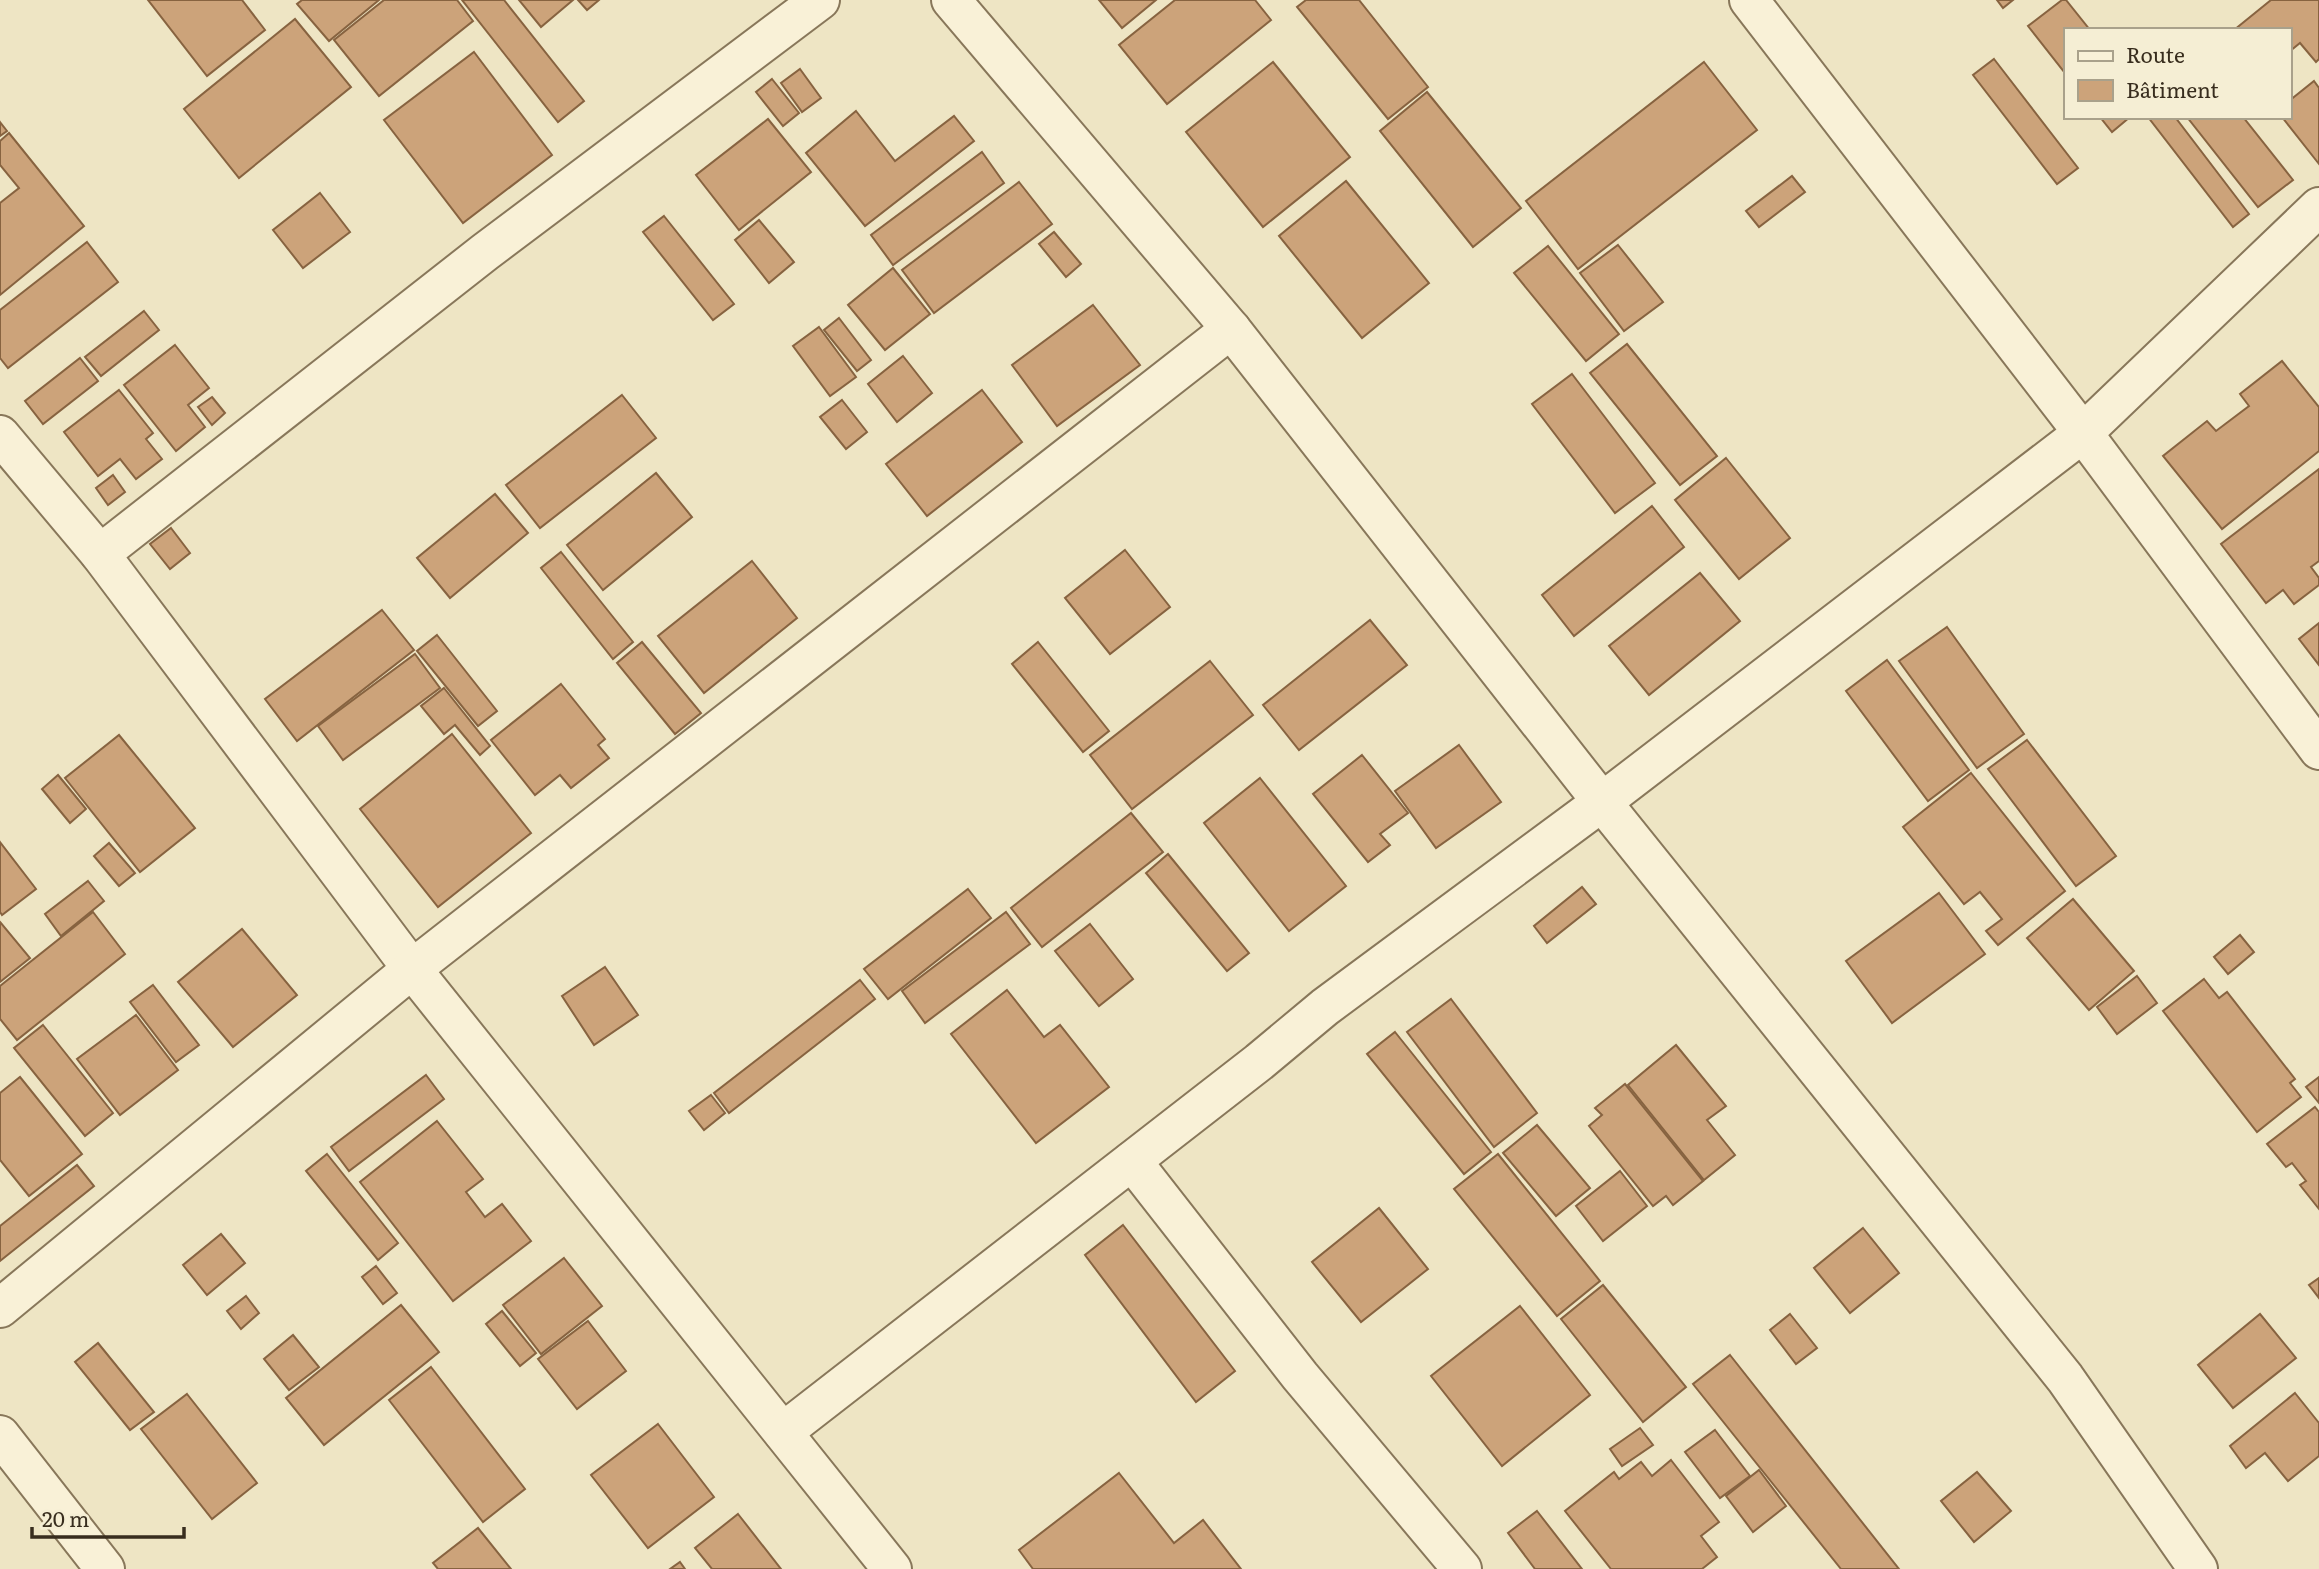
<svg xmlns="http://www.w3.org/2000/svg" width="2319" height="1569" font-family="Literata,serif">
	<rect width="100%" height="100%" fill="#eee5c4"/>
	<g fill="#cca37a" stroke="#876340" stroke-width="2">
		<polygon points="148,0 242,0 265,30 207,76"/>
		<polygon points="302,0 379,0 329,41 297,4"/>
		<polygon points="384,0 457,0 473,21 379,96 334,40"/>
		<polygon points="462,0 504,0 584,101 558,122"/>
		<polygon points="519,0 573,0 541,27"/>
		<polygon points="578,0 599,0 587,10"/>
		<polygon points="1099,0 1156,0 1122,28"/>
		<polygon points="1175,0 1255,0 1271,20 1167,104 1119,45"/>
		<polygon points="1306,0 1359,0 1428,87 1388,119 1297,7"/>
		<polygon points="1997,0 2013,0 2003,8"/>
		<polygon points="2062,0 2066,0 2090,30 2065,30 2065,73 2028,26"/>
		<polygon points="2271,0 2319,0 2319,59 2316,62 2300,43 2289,52 2289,30 2234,30"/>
		<polygon points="295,19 351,87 239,178 184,109"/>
		<polygon points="474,52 552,155 463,223 384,120"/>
		<polygon points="1994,59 2078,168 2057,184 1973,75"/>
		<polygon points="1273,62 1350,157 1263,227 1186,132"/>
		<polygon points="1704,62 1757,130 1578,269 1526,201"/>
		<polygon points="800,69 821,98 802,112 781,83"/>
		<polygon points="772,79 799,113 783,126 756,92"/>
		<polygon points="2314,81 2319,88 2319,164 2282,117 2289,117 2289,101"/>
		<polygon points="1427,92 1521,208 1473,247 1380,131"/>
		<polygon points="856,111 895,161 954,116 974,141 865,226 806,153"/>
		<polygon points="2100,117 2130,117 2112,132"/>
		<polygon points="2148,117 2175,117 2249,214 2233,227"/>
		<polygon points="2187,117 2243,117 2293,180 2258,207"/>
		<polygon points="768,119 811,172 739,230 696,175"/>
		<polygon points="0,122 7,131 0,136"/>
		<polygon points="9,133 84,226 0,295 0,203 19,188 0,165 0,141"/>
		<polygon points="982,152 1004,183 893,265 871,235"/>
		<polygon points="1792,176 1805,192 1759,227 1746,211"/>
		<polygon points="1346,181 1429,283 1362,338 1279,236"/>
		<polygon points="1019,182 1052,224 934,313 902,270"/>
		<polygon points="320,193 350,232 303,268 273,230"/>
		<polygon points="664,216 734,304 713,320 643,232"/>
		<polygon points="759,220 794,262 769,283 735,240"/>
		<polygon points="1054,232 1081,264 1066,277 1039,244"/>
		<polygon points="87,242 118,282 8,368 0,358 0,310"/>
		<polygon points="1618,245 1663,302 1624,331 1580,273"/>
		<polygon points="1548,246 1619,334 1586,361 1514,273"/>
		<polygon points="893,268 930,314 885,350 848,305"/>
		<polygon points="1093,305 1140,365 1057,426 1012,365"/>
		<polygon points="144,311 159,330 101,376 85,357"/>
		<polygon points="839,318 871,360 857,371 824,330"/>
		<polygon points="819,327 856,377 830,396 793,346"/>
		<polygon points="1627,344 1717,456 1680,485 1590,373"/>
		<polygon points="175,345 209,388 188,405 205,427 176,451 124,385"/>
		<polygon points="903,356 932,393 897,422 868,384"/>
		<polygon points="80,358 98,381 43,424 25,401"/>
		<polygon points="2282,361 2319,407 2319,451 2222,529 2163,456 2207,421 2216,431 2249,406 2240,394"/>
		<polygon points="1572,374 1655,483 1615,513 1532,404"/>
		<polygon points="119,390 153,433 146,439 162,459 136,479 120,459 98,476 64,432"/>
		<polygon points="982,390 1022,442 927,516 886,464"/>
		<polygon points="622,395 656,438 540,528 506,485"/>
		<polygon points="212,397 225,413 212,425 198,407"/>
		<polygon points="842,400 867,432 846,449 820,417"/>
		<polygon points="1726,458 1790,538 1739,579 1675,500"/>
		<polygon points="2319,469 2319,561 2311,567 2319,578 2319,585 2294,604 2283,590 2266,603 2221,544"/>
		<polygon points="656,473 692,517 603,590 567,545"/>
		<polygon points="113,475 125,492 108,505 96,488"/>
		<polygon points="495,494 528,533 450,598 417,558"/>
		<polygon points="1652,506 1684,547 1574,636 1542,595"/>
		<polygon points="171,528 190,553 170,569 150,544"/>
		<polygon points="1125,550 1170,607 1110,654 1065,598"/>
		<polygon points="561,552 633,642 613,659 541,568"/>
		<polygon points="752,561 797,618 704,693 658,636"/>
		<polygon points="1700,573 1740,621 1649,695 1609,646"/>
		<polygon points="382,610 414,650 297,741 265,699"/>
		<polygon points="1370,620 1407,665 1299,750 1263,705"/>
		<polygon points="2319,623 2319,665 2299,639"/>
		<polygon points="1947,627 2024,734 1977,768 1899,661"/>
		<polygon points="437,635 497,711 478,726 417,651"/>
		<polygon points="642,642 701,713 675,734 617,663"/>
		<polygon points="1038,642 1109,731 1083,752 1012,664"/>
		<polygon points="415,654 440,688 343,760 318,726"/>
		<polygon points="1887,660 1969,770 1928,801 1846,691"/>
		<polygon points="1210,661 1253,715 1132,809 1090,755"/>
		<polygon points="561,684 605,739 598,745 609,758 571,788 560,775 535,795 491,740"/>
		<polygon points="444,688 490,746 480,755 455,725 444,734 421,706"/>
		<polygon points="452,734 531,833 438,907 360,809"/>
		<polygon points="119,735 195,828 140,872 65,778"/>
		<polygon points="2027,740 2116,856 2076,886 1988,769"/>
		<polygon points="1459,745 1501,802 1436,848 1395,791"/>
		<polygon points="1362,755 1408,813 1380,834 1390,845 1368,862 1313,794"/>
		<polygon points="1971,773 2065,891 1998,945 1986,931 2002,919 1980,892 1964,904 1903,827"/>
		<polygon points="58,775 86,809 70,823 42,789"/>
		<polygon points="1260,778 1346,886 1289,931 1204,823"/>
		<polygon points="1131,813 1163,852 1042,947 1011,908"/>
		<polygon points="0,842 36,889 2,915 0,912"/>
		<polygon points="109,843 135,873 119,886 94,856"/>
		<polygon points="1168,854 1249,953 1227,971 1146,873"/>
		<polygon points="88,881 104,901 61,936 45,914"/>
		<polygon points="1582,887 1596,904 1547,943 1534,926"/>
		<polygon points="968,889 991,918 888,999 864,969"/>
		<polygon points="1939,893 1985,954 1892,1023 1846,961"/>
		<polygon points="2073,899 2134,971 2089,1010 2027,938"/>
		<polygon points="93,912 125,954 17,1040 0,1019 0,986"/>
		<polygon points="1006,912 1030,944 925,1023 902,991"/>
		<polygon points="0,922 30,958 0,982"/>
		<polygon points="1090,924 1133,979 1099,1006 1055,951"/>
		<polygon points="242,929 297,995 233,1047 178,982"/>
		<polygon points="2240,935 2254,952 2228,974 2214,957"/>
		<polygon points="605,967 638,1015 594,1045 562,996"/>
		<polygon points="2137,976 2157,1003 2117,1034 2097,1007"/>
		<polygon points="2204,979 2219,998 2227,992 2295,1079 2290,1083 2301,1097 2257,1132 2163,1011"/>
		<polygon points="860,980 875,999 729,1113 714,1093"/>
		<polygon points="153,985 199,1045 176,1062 130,1002"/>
		<polygon points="1007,990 1044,1037 1060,1025 1109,1087 1036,1143 951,1034"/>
		<polygon points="1451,999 1537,1113 1494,1147 1407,1032"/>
		<polygon points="136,1015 178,1070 120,1115 77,1059"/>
		<polygon points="43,1025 113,1113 85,1136 14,1048"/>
		<polygon points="1395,1032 1491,1152 1464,1174 1367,1054"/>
		<polygon points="1676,1045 1726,1106 1707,1120 1735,1155 1704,1180 1628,1085"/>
		<polygon points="426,1075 444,1099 349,1171 331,1147"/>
		<polygon points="20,1077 82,1154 29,1196 0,1160 0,1093"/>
		<polygon points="2319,1077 2319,1103 2306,1087"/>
		<polygon points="1625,1084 1703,1181 1673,1205 1666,1196 1653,1206 1589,1126 1602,1115 1595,1108"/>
		<polygon points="711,1095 725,1113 704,1130 689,1111"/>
		<polygon points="2315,1107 2319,1112 2319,1209 2300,1185 2306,1181 2292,1163 2286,1167 2267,1144"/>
		<polygon points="437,1121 483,1179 466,1192 485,1217 502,1204 531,1241 453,1301 360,1182"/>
		<polygon points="1537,1125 1590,1188 1556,1216 1503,1153"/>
		<polygon points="327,1154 398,1243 378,1260 306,1171"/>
		<polygon points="1498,1154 1600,1281 1557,1316 1454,1189"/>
		<polygon points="77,1165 94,1186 0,1261 0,1226"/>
		<polygon points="1620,1171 1647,1206 1603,1241 1576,1206"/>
		<polygon points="1379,1208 1428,1269 1361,1322 1312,1262"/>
		<polygon points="1123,1225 1235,1371 1196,1402 1085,1255"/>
		<polygon points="1863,1228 1899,1273 1850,1313 1814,1268"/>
		<polygon points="221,1234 245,1263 207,1295 183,1265"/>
		<polygon points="564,1258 602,1306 541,1354 503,1305"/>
		<polygon points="376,1266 397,1293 383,1304 362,1277"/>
		<polygon points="2319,1278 2319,1298 2309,1285"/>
		<polygon points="1603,1285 1686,1387 1643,1422 1561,1319"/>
		<polygon points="246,1296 259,1313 241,1329 227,1311"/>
		<polygon points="401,1305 439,1352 324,1445 286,1398"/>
		<polygon points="1520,1306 1590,1395 1502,1466 1431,1376"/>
		<polygon points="502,1311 536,1353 520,1366 486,1324"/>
		<polygon points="1790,1314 1817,1348 1796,1364 1770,1330"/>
		<polygon points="2260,1314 2296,1358 2233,1408 2198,1365"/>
		<polygon points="588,1321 626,1371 577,1409 538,1359"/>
		<polygon points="293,1335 319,1367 289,1390 264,1359"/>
		<polygon points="98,1343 154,1412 130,1430 75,1362"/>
		<polygon points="1730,1355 1899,1569 1841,1569 1693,1384"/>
		<polygon points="431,1367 525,1489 483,1522 389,1400"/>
		<polygon points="2295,1393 2319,1423 2319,1456 2288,1481 2265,1453 2246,1468 2230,1446"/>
		<polygon points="187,1394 257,1483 212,1519 141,1429"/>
		<polygon points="658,1424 714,1497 648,1548 591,1475"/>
		<polygon points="1640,1428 1653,1445 1622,1466 1610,1449"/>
		<polygon points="1715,1430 1750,1476 1720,1498 1685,1452"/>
		<polygon points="1671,1460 1719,1522 1701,1536 1717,1557 1702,1569 1611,1569 1565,1511 1614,1472 1619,1479 1641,1462 1652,1476"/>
		<polygon points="1759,1470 1786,1506 1753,1532 1726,1496"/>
		<polygon points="1977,1472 2011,1511 1974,1542 1941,1501"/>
		<polygon points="1119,1473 1174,1543 1203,1520 1241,1569 1033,1569 1019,1550"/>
		<polygon points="1537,1511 1582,1569 1535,1569 1508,1533"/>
		<polygon points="738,1514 781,1569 712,1569 695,1548"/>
		<polygon points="478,1528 511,1569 438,1569 433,1563"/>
		<polygon points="680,1562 685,1569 670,1569"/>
	</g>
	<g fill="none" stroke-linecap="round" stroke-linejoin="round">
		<defs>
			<g id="minor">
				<polyline points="951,0 1231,329 1602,802 2065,1378 2198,1569"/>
				<polyline points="1749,0 2083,433 2319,750"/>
				<polyline points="0,435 100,554 412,969 892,1569"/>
				<polyline points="100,554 485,252 820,0"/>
				<polyline points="1132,1161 1300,1376 1462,1569"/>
				<polyline points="0,1308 412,969 1231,329"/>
				<polyline points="783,1432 1259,1062 1325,1007 1602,802 2083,433 2319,207"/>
				<polyline points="0,1435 105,1569"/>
			</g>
		</defs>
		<use href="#minor" stroke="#88775a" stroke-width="42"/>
		<use href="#minor" stroke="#f9f1d7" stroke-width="38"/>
	</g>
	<rect x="2064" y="28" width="228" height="91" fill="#f5eed4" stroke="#a9a18b" stroke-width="2"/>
	<rect x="2078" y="51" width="35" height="10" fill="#f9f1d7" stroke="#a9a18b" stroke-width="2"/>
	<text x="2126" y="63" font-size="21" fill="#382d1e">Route</text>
	<rect x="2078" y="80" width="35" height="21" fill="#cca37a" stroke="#a9a18b" stroke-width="2"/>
	<text x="2126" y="98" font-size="21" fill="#382d1e">Bâtiment</text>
	<path d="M32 1527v10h152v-10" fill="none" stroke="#382d1e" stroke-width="3.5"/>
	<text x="42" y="1527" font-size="21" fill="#382d1e" stroke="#f5eed4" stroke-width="5" paint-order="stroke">20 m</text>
</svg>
